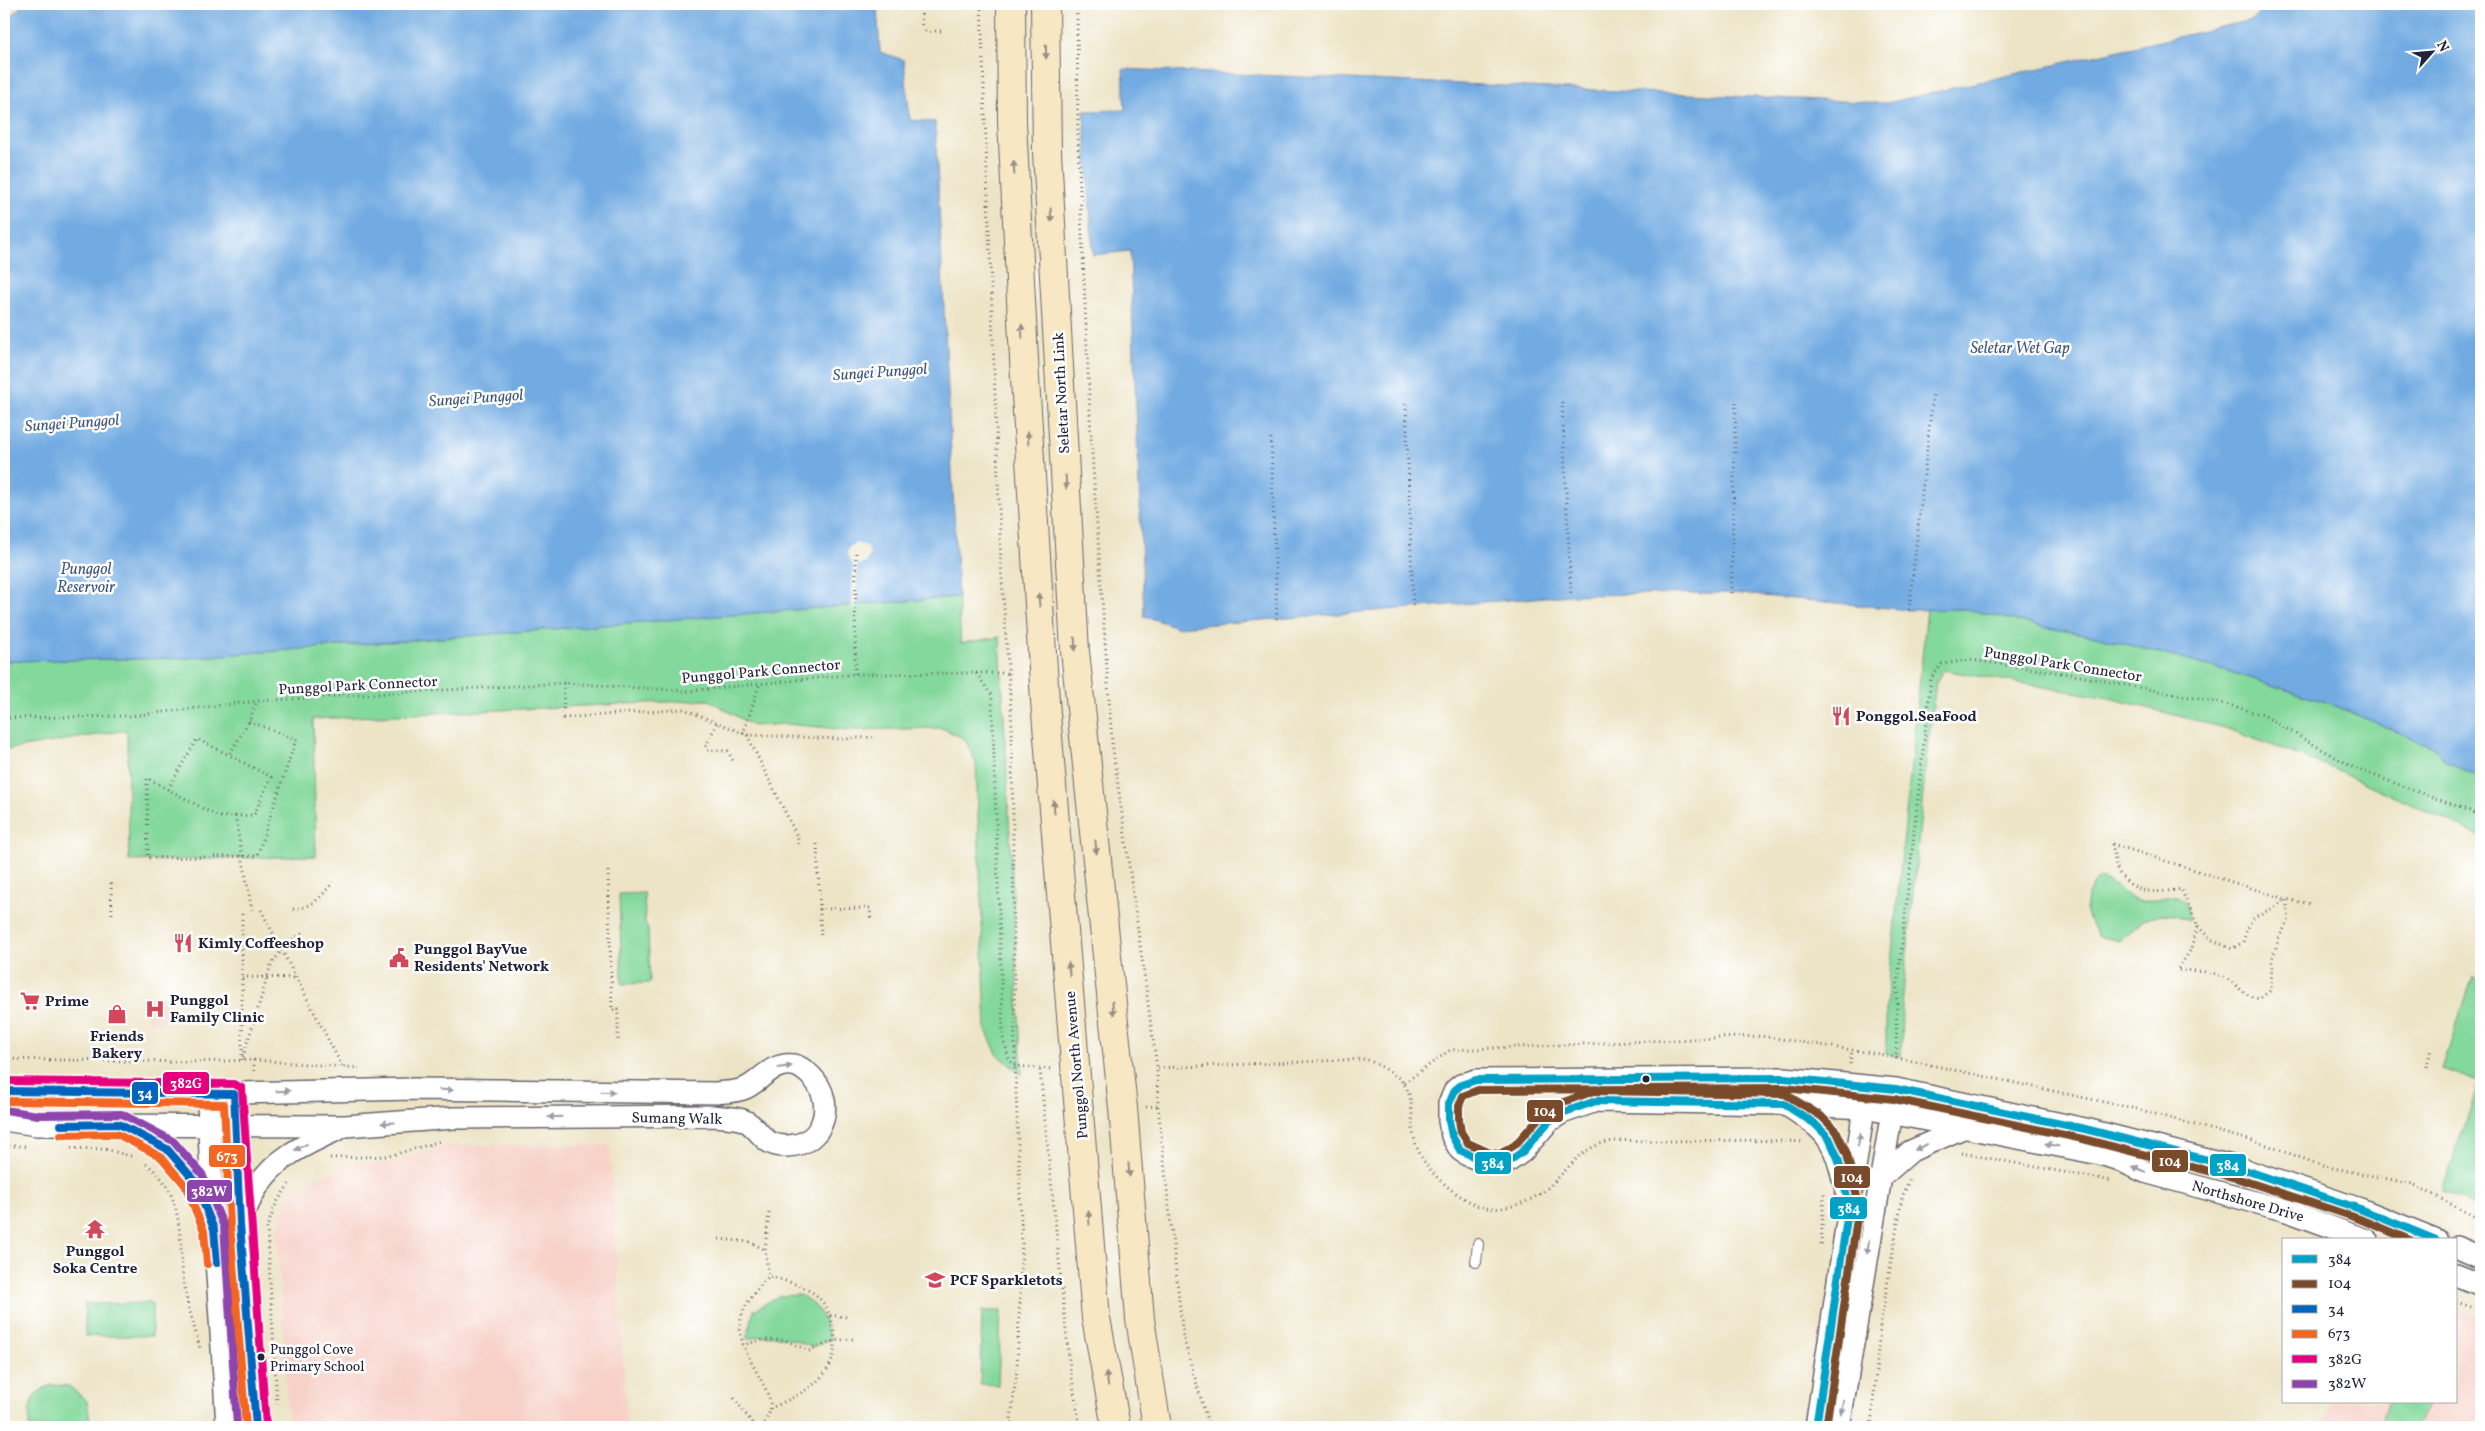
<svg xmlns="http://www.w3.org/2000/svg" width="2485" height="1431" font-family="Vollkorn,serif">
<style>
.built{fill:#f7d1c8}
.green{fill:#83d89b;stroke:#527d6b}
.water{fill:#72abe2;stroke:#4a668e}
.pier{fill:#ede4c6}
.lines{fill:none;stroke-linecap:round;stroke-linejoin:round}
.service-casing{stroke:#69666c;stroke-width:12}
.minor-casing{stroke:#69666c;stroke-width:24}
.secondary-casing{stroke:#69666c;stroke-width:30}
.path{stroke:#69666c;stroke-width:3;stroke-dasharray:1 4;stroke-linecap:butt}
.service{stroke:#fff;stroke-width:10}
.minor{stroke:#fff;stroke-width:21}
.secondary{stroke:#f7e8c3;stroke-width:28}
.bus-1-casing{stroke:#fff;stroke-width:11}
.bus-2-casing{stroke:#fff;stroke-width:11}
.bus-3-casing{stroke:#fff;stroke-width:11}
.bus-4-casing{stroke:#fff;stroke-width:11}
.bus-5-casing{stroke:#fff;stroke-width:11}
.bus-6-casing{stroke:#fff;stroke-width:11}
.bus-1{stroke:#02a2c7;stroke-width:8}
.bus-2{stroke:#7a4b2a;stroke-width:8}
.bus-3{stroke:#0065bd;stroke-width:8}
.bus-4{stroke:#f26522;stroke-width:8}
.bus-5{stroke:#e5007d;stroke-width:8}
.bus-6{stroke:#8e44ad;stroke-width:8}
.oneway{fill:#978f86}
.oneway2{fill:#9c9ca7}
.bus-dot{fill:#22223b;stroke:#fff;stroke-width:2}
.labels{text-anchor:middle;stroke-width:5;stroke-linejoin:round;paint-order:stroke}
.bus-label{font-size:14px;fill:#22223b;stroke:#fff;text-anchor:start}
.street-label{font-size:15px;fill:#22223b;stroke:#fff}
.poi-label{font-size:15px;font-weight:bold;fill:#22223b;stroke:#fff;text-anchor:start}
.water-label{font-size:16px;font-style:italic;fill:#42597e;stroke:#fff}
.line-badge{stroke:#fff;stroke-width:2}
.badge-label{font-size:14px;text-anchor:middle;font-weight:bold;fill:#fff}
</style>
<rect width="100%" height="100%" fill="#fff"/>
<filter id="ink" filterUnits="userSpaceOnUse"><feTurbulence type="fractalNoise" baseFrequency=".02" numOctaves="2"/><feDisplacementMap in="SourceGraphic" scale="10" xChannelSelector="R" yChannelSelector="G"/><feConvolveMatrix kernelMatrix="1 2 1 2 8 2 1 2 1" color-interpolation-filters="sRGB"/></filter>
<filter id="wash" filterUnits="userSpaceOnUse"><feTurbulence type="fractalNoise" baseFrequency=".0096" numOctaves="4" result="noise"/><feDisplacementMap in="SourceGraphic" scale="20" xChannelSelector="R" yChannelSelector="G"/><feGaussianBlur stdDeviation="1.12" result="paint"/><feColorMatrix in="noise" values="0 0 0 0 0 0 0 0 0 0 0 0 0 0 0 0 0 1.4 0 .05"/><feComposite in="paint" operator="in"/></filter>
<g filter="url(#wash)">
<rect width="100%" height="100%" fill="#ede4c6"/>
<g class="built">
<polygon points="146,996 164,996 165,1022 147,1023"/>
<polygon points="449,1145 610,1145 627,1427 291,1427 288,1416 277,1233 280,1217 295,1190 318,1176 342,1170 343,1163 391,1164"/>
<polygon points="2456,1311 2481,1317 2481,1427 2325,1427 2332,1402 2456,1402"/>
</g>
<g class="green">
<polygon points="958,597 961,643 1000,637 1022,1075 997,1054 986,1030 976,763 965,739 942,728 850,730 787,724 753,726 709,700 313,719 316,856 129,861 127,730 4,750 4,661 187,658"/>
<polygon points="1927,609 1966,609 2048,628 2096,636 2231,672 2331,704 2436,748 2445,761 2481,779 2481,836 2327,766 2225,728 2109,698 1943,670 1936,682 1928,743 1902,1005 1901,1057 1886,1053 1886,1010"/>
<path d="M2099,878C2104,880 2109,882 2113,885C2123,890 2127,899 2139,901C2157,904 2187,880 2189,920C2157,907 2143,917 2120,941L2097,936C2085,911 2079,902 2099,878Z"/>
<polygon points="644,893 645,922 648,929 650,983 622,984 619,894"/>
<polygon points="2473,976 2481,980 2481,1212 2463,1199 2442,1191 2479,1082 2442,1069"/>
<path d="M799,1295C821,1305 823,1318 830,1339L812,1347C784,1337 777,1332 747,1339L754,1310L779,1296Z"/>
<polygon points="152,1303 152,1336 85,1336 85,1304"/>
<polygon points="982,1311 1001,1311 998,1385 980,1384"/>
<path d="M51,1385L69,1386L87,1401L91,1427H29C30,1404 28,1395 51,1385Z"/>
<polygon points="2387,1402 2416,1402 2428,1406 2417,1427 2380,1427"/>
</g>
<g class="water">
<polygon points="23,4 877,4 880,52 904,60 910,120 935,122 958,597 187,658 4,661 4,22 11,17"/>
<polygon points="2273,4 2481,4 2481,779 2445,761 2436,748 2331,704 2231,672 2096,636 2048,628 1966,609 1909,610 1731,593 1571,595 1177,627 1144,616 1130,251 1093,255 1084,111 1125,110 1123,69 1887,103 2252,20"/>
</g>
<polygon class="pier" points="855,543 866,546 870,553 866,563 857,565 857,607 852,608 853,564 847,554 849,547"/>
</g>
<g filter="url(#ink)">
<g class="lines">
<defs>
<polyline id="service" points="1476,1262 1478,1244"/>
<g id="minor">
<path d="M4,1091L190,1094L413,1089L716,1093C724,1092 735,1092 743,1089C759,1084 770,1062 793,1065C800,1066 807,1072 812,1077C836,1102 825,1145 787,1146C761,1147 761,1127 743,1120C733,1117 722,1117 712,1116L454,1118L345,1126L37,1125L4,1120"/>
<path d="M208,1094C210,1205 221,1316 227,1427"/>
<polyline points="234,1094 240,1224 256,1427"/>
<path d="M1786,1105C1833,1134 1834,1142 1847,1195"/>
<path d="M122,1126C149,1140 177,1152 194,1179C200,1189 203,1202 207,1212"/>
<polyline points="1879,1179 1911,1151 1965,1127"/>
<path d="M241,1221C246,1210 251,1196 258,1186C278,1155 309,1143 341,1128"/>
<polyline points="2367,1240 2287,1211 2145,1172 2117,1159 2100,1154 1865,1108 1784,1104 1596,1101 1562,1113 1549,1121 1522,1152 1508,1162 1501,1164 1488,1163 1467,1155 1460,1150 1452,1136 1449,1121 1449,1104 1455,1090 1461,1085 1476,1080 1784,1078 1896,1089 2085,1129 2239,1168 2360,1209 2437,1240"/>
<polyline points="2456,1247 2481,1258"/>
<polyline points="2456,1275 2481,1285"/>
<polyline points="1816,1427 1866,1095"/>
<polyline points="1839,1427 1894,1100"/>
</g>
<g id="secondary">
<polyline points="1011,4 1012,122 1025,379 1045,701 1096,1318 1116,1427"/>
<polyline points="1045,4 1047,152 1075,651 1123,1108 1140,1319 1157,1427"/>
</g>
</defs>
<use href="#service" class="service-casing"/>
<use href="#minor" class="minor-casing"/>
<use href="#secondary" class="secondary-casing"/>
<g class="path">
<polyline points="921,4 922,31 945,31"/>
<polyline points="981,4 1001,564 1012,726 1015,1066 1022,1244 1017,1369 1010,1427"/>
<polyline points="1077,4 1078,145 1091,438 1112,742 1157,1068"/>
<polyline points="1562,402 1571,595"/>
<polyline points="1406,404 1413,608"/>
<polyline points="1271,438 1277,619"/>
<polyline points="1731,593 1736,402"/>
<polyline points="1909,610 1933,394"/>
<polyline points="976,673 1010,673"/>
<polyline points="855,674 856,553"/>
<polyline points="564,683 563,718 684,709 747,735 843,739 873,737"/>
<polyline points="4,718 130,716 257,701 564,683 689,691 855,674 976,673 992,696 1003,1038 1009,1059 1015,1066 1052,1069"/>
<polyline points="249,721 296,740 257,856 148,858 147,778 219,817 254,815 271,777 229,755 249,721 257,701"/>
<polyline points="717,723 706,746 707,750 728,751 734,763"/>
<polyline points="743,734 760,683"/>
<polyline points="747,735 798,838 798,844"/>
<polyline points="168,789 197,739 229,755"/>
<polyline points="235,816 252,910"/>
<polyline points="817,844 821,937"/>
<path d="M2112,844C2114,852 2115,867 2120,874C2135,895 2159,893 2181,889L2198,926L2190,951L2177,970C2194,971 2216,970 2230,981C2244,991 2242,994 2259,999L2271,990L2272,959L2279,938L2289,919L2286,899"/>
<polyline points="2112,844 2286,899 2310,904"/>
<polyline points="608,871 612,1010 618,1009 618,1040"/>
<polyline points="111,883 112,916"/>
<path d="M293,909C314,907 320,898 333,882"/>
<polyline points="819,909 870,908 871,919"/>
<polyline points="261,910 342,1066"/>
<path d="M2198,926L2210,939L2232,949L2243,942C2254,904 2261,921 2285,899"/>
<polyline points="242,977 296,978"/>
<polyline points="243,1057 271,965 287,943 305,932"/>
<polyline points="4,1059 189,1062 254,1060 359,1068"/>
<polyline points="1896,1059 1897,989 1931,678 1942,664 1970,660 2063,673 2226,704 2263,715 2354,768 2481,815"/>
<polyline points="242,1060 242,910"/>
<polyline points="254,1060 254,1073"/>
<polyline points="1850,1064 1852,1050"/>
<polyline points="2427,1067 2431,1048"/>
<polyline points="1040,1070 1069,1360 1080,1427"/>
<polyline points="1404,1083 1450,1050 1761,1036 1879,1054 2137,1109 2267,1145 2323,1166 2413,1184 2481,1220"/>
<polyline points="1146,1107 1158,1106"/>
<polyline points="4,1146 25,1146"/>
<polyline points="71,1148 105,1149 134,1157"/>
<polyline points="1961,1153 2112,1181"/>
<polyline points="330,1158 389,1156 441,1141"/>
<path d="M146,1164C188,1193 177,1246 185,1290C188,1310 196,1330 200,1349"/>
<path d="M769,1213L765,1250L769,1276C785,1281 805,1285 818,1297C826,1305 831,1316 833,1327C844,1373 807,1392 771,1408"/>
<polyline points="719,1239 750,1242 765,1250"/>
<polyline points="1821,1245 1824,1194"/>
<polyline points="2456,1302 2481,1310"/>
<polyline points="830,1315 846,1317"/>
<polyline points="742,1345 763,1340 785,1340 809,1351 836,1340 855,1339"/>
<polyline points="734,1398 755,1427"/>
<polyline points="277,1404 267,1227 277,1202 289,1184"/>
<path d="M762,1427C765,1422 769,1415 770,1410C772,1402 767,1391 763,1384C736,1334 727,1321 769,1276"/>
<path d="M1209,1427L1183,1336L1158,1106L1157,1068L1366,1059C1378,1065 1396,1073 1404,1084C1414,1098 1411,1116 1413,1131C1417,1165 1446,1189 1474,1204C1494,1215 1529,1204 1545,1190C1565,1174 1577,1151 1603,1143C1616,1139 1642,1141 1656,1141C1705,1141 1755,1139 1804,1142"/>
<polyline points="1871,1427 1880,1327 1902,1198 1909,1180"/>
</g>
<use href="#service" class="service"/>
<use href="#minor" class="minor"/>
<use href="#secondary" class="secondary"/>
<defs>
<polyline id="bus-1" points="1816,1427 1849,1205 1838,1158 1829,1138 1814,1123 1784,1104 1596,1101 1562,1113 1549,1121 1522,1152 1508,1162 1488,1163 1460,1150 1452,1136 1449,1121 1449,1104 1455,1090 1461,1085 1476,1080 1784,1078 1896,1089 2085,1129 2239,1168 2360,1209 2436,1240"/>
<polyline id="bus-2" points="1826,1427 1859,1205 1847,1154 1837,1132 1821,1116 1785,1094 1594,1091 1558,1104 1544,1112 1515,1145 1500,1154 1490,1153 1468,1143 1461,1132 1459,1120 1459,1106 1463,1096 1478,1090 1784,1088 1894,1099 2083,1139 2236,1178 2357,1218 2410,1240"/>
<g id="bus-3">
<polyline points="4,1091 234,1094 240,1224 256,1427"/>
<polyline points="61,1125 119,1124 167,1149 194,1180 214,1229 217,1263"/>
</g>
<g id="bus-4">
<polyline points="4,1101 224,1104 230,1225 246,1427"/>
<polyline points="61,1135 117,1134 161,1157 185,1185 204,1231 207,1264"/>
</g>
<polyline id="bus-5" points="4,1081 234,1084 242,1088 266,1426"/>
<polyline id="bus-6" points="5,1110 38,1115 122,1114 173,1141 202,1174 224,1227 237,1426"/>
</defs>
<use href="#bus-1" class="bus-1-casing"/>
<use href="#bus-2" class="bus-2-casing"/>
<use href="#bus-3" class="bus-3-casing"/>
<use href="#bus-4" class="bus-4-casing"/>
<use href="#bus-5" class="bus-5-casing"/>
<use href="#bus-6" class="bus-6-casing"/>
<use href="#bus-1" class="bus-1"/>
<use href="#bus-2" class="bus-2"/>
<use href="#bus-3" class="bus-3"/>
<use href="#bus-4" class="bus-4"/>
<use href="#bus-5" class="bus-5"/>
<use href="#bus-6" class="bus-6"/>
</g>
<defs><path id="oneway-solid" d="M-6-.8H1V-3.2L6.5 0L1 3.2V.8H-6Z" transform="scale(1.25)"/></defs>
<g class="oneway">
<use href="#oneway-solid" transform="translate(1046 52) rotate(89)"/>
<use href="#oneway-solid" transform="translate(1014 168) rotate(-93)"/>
<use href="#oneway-solid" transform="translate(1051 215) rotate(87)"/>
<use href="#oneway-solid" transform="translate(1022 331) rotate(-93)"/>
<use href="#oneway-solid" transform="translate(1028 438) rotate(-94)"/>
<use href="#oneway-solid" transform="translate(1066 482) rotate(87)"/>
<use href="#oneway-solid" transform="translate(1039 600) rotate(-94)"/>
<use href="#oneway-solid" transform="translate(1075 644) rotate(87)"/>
<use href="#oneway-solid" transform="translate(1054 807) rotate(-95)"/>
<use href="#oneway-solid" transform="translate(1096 847) rotate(84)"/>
<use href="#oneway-solid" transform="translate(1069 969) rotate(-95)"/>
<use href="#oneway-solid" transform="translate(1113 1008) rotate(84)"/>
<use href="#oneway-solid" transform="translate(1129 1170) rotate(85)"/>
<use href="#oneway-solid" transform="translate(1089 1218) rotate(-94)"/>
<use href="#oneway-solid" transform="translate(1107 1379) rotate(-100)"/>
</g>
<g class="oneway2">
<use href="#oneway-solid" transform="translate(785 1067) rotate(-8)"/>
<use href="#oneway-solid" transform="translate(446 1090) rotate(1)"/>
<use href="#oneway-solid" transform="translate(283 1091) rotate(-1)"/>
<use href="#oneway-solid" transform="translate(608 1092) rotate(1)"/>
<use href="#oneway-solid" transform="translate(555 1117) rotate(179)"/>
<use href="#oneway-solid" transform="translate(388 1123) rotate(176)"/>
<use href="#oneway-solid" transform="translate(1859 1140) rotate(-81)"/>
<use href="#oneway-solid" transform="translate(2052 1145) rotate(-168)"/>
<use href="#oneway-solid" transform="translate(301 1147) rotate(153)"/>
<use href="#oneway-solid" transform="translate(1921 1147) rotate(155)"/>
<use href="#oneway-solid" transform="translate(2139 1169) rotate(-156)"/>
<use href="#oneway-solid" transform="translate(1868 1247) rotate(99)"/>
<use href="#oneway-solid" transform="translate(1842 1407) rotate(99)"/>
</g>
</g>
<defs>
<symbol id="restaurant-bare" viewBox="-9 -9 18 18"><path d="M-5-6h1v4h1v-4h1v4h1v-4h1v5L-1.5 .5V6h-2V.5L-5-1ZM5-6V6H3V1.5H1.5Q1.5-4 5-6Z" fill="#d1495b" stroke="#fff" stroke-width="2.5" paint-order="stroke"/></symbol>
<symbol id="civic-bare" viewBox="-9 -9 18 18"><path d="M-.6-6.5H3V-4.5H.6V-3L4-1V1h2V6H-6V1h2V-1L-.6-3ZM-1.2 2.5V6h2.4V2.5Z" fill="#d1495b" stroke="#fff" stroke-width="2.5" paint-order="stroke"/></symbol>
<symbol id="supermarket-bare" viewBox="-9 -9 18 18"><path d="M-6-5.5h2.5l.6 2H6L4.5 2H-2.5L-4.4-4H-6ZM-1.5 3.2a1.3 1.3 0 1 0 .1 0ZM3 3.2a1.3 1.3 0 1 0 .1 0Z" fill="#d1495b" stroke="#fff" stroke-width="2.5" paint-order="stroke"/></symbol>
<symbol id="hospital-bare" viewBox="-9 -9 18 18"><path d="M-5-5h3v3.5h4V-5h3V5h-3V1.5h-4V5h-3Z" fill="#d1495b" stroke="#fff" stroke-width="2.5" paint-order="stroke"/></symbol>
<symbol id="shop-bare" viewBox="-9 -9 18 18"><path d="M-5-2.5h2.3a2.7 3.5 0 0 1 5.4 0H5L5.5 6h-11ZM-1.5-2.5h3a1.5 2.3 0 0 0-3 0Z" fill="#d1495b" stroke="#fff" stroke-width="2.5" paint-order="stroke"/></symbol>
<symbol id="temple-bare" viewBox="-9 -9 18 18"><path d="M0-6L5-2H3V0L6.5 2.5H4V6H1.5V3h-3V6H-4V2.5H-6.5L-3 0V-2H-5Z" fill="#d1495b" stroke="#fff" stroke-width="2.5" paint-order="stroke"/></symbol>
<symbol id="school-bare" viewBox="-9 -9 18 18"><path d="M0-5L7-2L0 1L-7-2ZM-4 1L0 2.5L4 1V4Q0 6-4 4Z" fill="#d1495b" stroke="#fff" stroke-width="2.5" paint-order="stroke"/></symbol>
</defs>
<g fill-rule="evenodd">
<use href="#restaurant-bare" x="1827" y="702" width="28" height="28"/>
<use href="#restaurant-bare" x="169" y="929" width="28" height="28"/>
<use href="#civic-bare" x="385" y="944" width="28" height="28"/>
<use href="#supermarket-bare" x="16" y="987" width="28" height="28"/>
<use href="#hospital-bare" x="141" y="995" width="28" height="28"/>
<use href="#shop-bare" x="103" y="1000" width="28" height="28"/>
<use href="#temple-bare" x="81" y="1215" width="28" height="28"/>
<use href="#school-bare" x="921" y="1266" width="28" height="28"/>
</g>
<g class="bus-dot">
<circle cx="1646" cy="1079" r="4.5"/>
<circle cx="261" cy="1357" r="4.5"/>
</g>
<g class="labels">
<g class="bus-label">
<text x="270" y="1354">Punggol Cove<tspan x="270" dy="17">Primary School</tspan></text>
</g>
<g class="street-label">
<text transform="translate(1061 393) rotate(-93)" y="5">Seletar North Link</text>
<text transform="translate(2063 664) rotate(9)" y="5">Punggol Park Connector</text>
<text transform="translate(761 671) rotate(-5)" y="5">Punggol Park Connector</text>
<text transform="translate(358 685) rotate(-3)" y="5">Punggol Park Connector</text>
<text transform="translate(1076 1065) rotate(-95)" y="5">Punggol North Avenue</text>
<text transform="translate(677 1118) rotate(1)" y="5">Sumang Walk</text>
<text transform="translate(2248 1201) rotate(16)" y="5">Northshore Drive</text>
</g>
<g class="poi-label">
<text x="1856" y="721">Ponggol.SeaFood</text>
<text x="198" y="948">Kimly Coffeeshop</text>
<text x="414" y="954">Punggol BayVue<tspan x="414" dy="17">Residents' Network</tspan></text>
<text x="170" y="1005">Punggol<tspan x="170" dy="17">Family Clinic</tspan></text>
<text x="45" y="1006">Prime</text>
<text x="117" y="1041" text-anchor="middle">Friends<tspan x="117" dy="17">Bakery</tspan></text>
<text x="95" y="1256" text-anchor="middle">Punggol<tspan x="95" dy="17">Soka Centre</tspan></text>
<text x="950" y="1285">PCF Sparkletots</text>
</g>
<g class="water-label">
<text x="2020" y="353">Seletar Wet Gap</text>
<text transform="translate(880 371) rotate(-4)" y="6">Sungei Punggol</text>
<text transform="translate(476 397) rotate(-4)" y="6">Sungei Punggol</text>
<text transform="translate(72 422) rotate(-4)" y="6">Sungei Punggol</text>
<text x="86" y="574">Punggol<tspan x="86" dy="18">Reservoir</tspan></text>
</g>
</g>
<g class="line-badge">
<rect x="162" y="1071" width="48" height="24" rx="5" fill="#e5007d"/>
<rect x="131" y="1081" width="28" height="24" rx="5" fill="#0065bd"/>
<rect x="1526" y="1099" width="38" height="24" rx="5" fill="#7a4b2a"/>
<rect x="208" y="1144" width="38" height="24" rx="5" fill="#f26522"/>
<rect x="2151" y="1149" width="38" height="24" rx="5" fill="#7a4b2a"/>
<rect x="1474" y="1151" width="38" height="24" rx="5" fill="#02a2c7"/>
<rect x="2209" y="1153" width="38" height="24" rx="5" fill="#02a2c7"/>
<rect x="1833" y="1165" width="38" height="24" rx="5" fill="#7a4b2a"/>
<rect x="186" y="1179" width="47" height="24" rx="5" fill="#8e44ad"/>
<rect x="1829" y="1196" width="39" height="24" rx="5" fill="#02a2c7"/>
</g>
<g class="badge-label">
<text x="186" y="1088">382G</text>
<text x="145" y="1098">34</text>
<text x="1545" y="1116">104</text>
<text x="227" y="1161">673</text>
<text x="2170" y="1166">104</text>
<text x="1493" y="1168">384</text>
<text x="2228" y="1170">384</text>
<text x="1852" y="1182">104</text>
<text x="209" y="1196">382W</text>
<text x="1849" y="1213">384</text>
</g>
<rect width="2485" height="1431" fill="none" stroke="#fff" stroke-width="20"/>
<rect x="2282" y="1238" width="175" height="165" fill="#ffffff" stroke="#a7a7b1"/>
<rect x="2292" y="1255" width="25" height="8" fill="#02a2c7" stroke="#a7a7b1"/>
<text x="2328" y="1264" font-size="15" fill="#22223b">384</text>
<rect x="2292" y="1280" width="25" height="8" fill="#7a4b2a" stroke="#a7a7b1"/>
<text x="2328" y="1288" font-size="15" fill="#22223b">104</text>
<rect x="2292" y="1305" width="25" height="8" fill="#0065bd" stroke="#a7a7b1"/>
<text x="2328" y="1314" font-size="15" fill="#22223b">34</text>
<rect x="2292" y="1330" width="25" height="8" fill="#f26522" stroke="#a7a7b1"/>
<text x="2328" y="1338" font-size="15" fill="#22223b">673</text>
<rect x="2292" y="1355" width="25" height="8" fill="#e5007d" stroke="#a7a7b1"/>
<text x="2328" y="1364" font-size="15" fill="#22223b">382G</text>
<rect x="2292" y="1380" width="25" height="8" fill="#8e44ad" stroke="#a7a7b1"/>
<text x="2328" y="1388" font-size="15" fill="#22223b">382W</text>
<g transform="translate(2432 52) rotate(63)" stroke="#ffffff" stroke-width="4" paint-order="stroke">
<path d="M0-4L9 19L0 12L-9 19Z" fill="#22223b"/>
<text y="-8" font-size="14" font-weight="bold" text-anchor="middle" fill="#22223b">N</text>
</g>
</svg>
